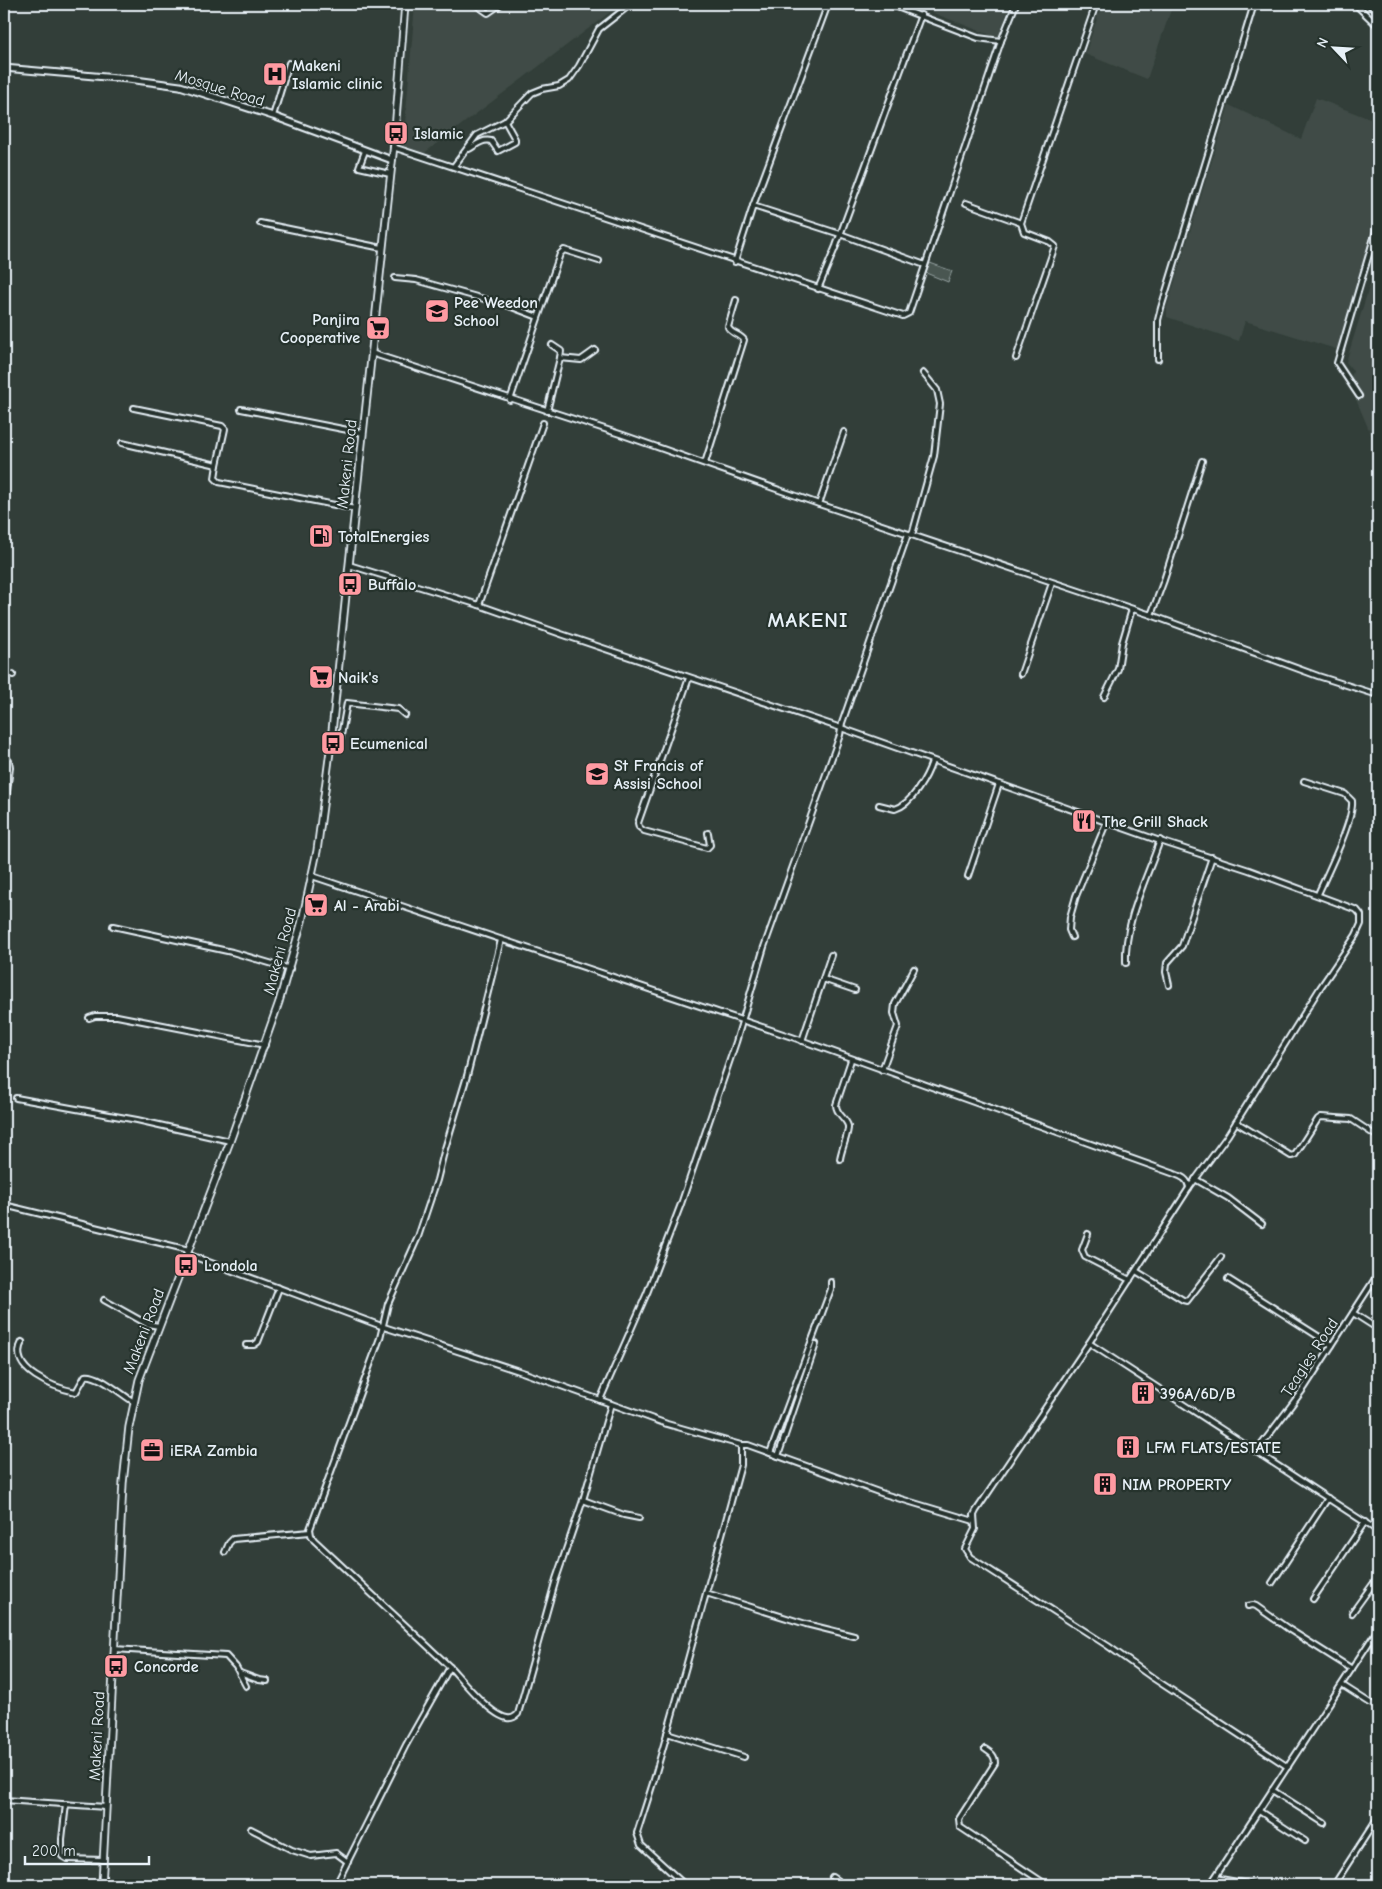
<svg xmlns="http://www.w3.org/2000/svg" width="1382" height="1889" font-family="'Comic Neue',sans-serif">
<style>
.built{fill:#3f4b46}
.green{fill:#495651;stroke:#98a4a4}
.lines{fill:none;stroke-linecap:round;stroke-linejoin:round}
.minor-casing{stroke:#e8f1f8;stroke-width:8}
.tertiary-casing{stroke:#e8f1f8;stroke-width:9}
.secondary-casing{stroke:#e8f1f8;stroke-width:9}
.primary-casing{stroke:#e8f1f8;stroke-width:10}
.minor{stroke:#26332d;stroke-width:4}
.tertiary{stroke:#26332d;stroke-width:5}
.secondary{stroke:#26332d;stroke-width:5.5}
.primary{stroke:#26332d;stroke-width:6}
.labels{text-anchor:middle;stroke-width:4.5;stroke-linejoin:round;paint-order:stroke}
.poi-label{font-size:16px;font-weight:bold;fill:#e8f1f8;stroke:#26332d;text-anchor:start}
.street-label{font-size:16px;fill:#e8f1f8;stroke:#26332d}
.district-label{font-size:21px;font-weight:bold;letter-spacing:1px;fill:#e8f1f8;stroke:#26332d}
</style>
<rect width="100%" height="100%" fill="#323e39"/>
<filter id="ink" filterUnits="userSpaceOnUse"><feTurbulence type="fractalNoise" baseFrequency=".02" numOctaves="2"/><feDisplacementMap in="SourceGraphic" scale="10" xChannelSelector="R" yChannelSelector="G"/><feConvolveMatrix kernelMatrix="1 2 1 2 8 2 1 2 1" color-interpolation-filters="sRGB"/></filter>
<g filter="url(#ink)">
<g class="built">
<polygon points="415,4 621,4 423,154 403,148"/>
<polygon points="910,4 1010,4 998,38"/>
<polygon points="1102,4 1173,4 1147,79 1085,54"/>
<polygon points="1316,98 1378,122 1378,217 1339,350 1245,321 1239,341 1167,317 1167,307 1229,105 1301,139"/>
<polygon points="1378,258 1378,451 1349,383 1353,371 1346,362"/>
</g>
<polygon class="green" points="930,263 952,271 948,282 926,273"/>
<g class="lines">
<defs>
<g id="minor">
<polyline points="475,4 488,13 501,4"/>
<polyline points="828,4 753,206 840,234 925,265"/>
<polyline points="889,4 978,38 1001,41"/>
<polyline points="1355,4 1378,26"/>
<polyline points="273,116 289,63"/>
<polyline points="393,147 903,316 909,313 1001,41 1016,4"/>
<path d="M469,149C476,145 482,139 491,141L498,151L515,142V139L505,121"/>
<polyline points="365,151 359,167 390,174"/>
<polyline points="454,166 477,135 505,121 532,93 542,89 559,86 569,80 579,66 599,29 631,4"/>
<polyline points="966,203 1021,223"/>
<polyline points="260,223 382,248"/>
<polyline points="735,262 753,206"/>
<polyline points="395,278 416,280 509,306 538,317"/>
<polyline points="818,289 836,246 921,15"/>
<polyline points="371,353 623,435 819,504 1151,615 1318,676 1378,695"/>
<polyline points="560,358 581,360 595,350"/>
<polyline points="1016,358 1055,246 1050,242 1024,232 1021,223 1096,4"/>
<polyline points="1158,359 1158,320 1161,308 1254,4"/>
<polyline points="1359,396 1337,363 1378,224"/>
<polyline points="510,400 560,254 564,250 599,261"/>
<polyline points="134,408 222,426 225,429 217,465"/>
<polyline points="241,409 363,433"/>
<polyline points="547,411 560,358 561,351 552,345"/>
<polyline points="122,443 217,465 215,478 219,482 355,509"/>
<path d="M705,463L744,340C740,334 731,334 728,327L736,300"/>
<polyline points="819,504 844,432"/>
<polyline points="912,535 934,456 940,404 937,390 923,373"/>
<polyline points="349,565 479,605 561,634 841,728 1157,840 1249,870 1357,910 1361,915 1361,924 1356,935 1320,988 1228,1135 1189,1188 1089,1343 976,1511 974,1515 975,1529 965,1549 970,1557 1108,1646 1153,1678 1288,1767"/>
<polyline points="479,605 543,423"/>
<polyline points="1151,615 1164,580 1202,461"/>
<polyline points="4,672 13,675"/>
<polyline points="1021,674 1052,583"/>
<polyline points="689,678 638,823 639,827 644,831 707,848 710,845 708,833"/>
<polyline points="1104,697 1118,669 1122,643 1132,609"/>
<polyline points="332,739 340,741 347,703 398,709 405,715"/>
<polyline points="4,760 9,761 10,767 4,816"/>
<path d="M1304,781L1345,794L1352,801C1354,820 1327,874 1318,894"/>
<path d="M879,805L895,809C912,804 927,777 932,761"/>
<path d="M312,876L792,1037L1172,1173C1180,1176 1188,1178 1189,1188"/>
<polyline points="968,876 999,784"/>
<polyline points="113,926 232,952 290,969"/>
<polyline points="1072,937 1069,930 1070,917 1076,896 1107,821"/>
<path d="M1126,963C1124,921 1147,879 1160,840"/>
<polyline points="823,979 855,990"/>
<polyline points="1169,985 1166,972 1167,963 1182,946 1212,857"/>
<polyline points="89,1018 95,1016 117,1016 265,1045"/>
<polyline points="802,1041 831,955"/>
<polyline points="882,1070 898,1026 894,1013 895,1004 914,969"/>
<polyline points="16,1098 137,1120 230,1141"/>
<polyline points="1236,1122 1291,1156 1295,1155 1318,1119 1321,1117 1351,1119 1378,1137"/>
<path d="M840,1159C841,1150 849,1133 848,1126C846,1118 836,1114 836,1105L851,1060"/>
<polyline points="1195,1179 1228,1198 1262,1224"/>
<polyline points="4,1205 189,1250"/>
<polyline points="1088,1234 1082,1250 1085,1257 1130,1280"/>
<polyline points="187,1254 384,1327 525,1373 667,1424 741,1445 741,1465 687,1663 653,1783 637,1833 641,1845 685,1885"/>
<polyline points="1136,1271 1183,1300 1187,1301 1221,1257"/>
<polyline points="1228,1279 1332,1345"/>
<polyline points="104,1300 147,1324 159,1326"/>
<polyline points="1353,1313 1378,1329"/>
<path d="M22,1342C7,1370 55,1388 76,1392L85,1376C98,1373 122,1395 134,1402"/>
<polyline points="1089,1343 1378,1531"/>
<polyline points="246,1345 254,1345 258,1342 279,1288"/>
<polyline points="600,1400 647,1293 681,1204 736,1042 764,947 830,763 840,735 842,723 908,534"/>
<polyline points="741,1445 748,1445 884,1494 974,1521"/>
<polyline points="1256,1452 1305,1387 1378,1274"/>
<polyline points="770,1453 831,1289 831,1282"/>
<polyline points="778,1456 816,1344"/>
<polyline points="583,1500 624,1515 639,1518"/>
<polyline points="225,1552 229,1543 233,1539 310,1532"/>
<polyline points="1272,1583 1328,1498"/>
<polyline points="706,1593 806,1624 854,1636"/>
<polyline points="1313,1599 1365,1522"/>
<polyline points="1248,1606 1253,1605 1256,1606 1290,1630 1352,1669"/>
<polyline points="1352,1613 1378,1577"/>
<polyline points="114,1649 226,1656 236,1667 246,1686"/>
<polyline points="450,1667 314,1540 311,1535 310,1529 380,1338 388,1304 418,1237 437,1180 444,1152 467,1076 501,940"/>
<polyline points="240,1673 259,1680 267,1681"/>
<polyline points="1342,1685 1378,1708"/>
<polyline points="667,1733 744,1757"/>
<path d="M985,1749C991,1753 995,1755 995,1763L959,1819L960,1827L1047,1885"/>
<polyline points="1272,1790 1324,1823"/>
<polyline points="4,1800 106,1807"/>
<polyline points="66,1804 62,1839 62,1856 67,1859 103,1860"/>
<polyline points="1259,1811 1305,1841"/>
<polyline points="251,1829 292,1850 311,1856 336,1853 348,1862"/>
<polyline points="832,1877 844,1885"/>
<polyline points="1215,1878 1254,1885"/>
<path d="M336,1885L406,1745L450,1667C462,1680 490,1715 507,1718C512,1719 515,1717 518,1714L556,1579L583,1500L611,1404"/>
<polyline points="1210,1885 1378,1629"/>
<polyline points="1334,1885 1378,1817"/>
</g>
<polyline id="tertiary" points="4,68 128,79 180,86 273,116 392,160"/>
<polyline id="secondary" points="102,1885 123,1483 129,1427 139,1380 229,1144 279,1002 302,921 317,851 330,751 349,565 394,144 405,4"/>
<polyline id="primary" points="1370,4 1378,11"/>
</defs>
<use href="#minor" class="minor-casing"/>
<use href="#tertiary" class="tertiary-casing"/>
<use href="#secondary" class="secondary-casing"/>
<use href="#primary" class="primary-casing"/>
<use href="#minor" class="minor"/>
<use href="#tertiary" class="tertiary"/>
<use href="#secondary" class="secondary"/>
<use href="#primary" class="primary"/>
</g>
</g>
<defs>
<symbol id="hospital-square" viewBox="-11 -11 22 22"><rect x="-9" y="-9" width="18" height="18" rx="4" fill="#ff9aa2" stroke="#26332d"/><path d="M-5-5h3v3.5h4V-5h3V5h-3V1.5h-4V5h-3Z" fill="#111"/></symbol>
<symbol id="bus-square" viewBox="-11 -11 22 22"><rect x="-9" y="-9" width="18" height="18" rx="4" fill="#ff9aa2" stroke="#26332d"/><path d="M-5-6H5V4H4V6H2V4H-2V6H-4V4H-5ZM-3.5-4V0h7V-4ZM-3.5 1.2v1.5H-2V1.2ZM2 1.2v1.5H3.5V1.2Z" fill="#111"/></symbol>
<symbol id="school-square" viewBox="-11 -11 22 22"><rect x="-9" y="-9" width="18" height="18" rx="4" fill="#ff9aa2" stroke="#26332d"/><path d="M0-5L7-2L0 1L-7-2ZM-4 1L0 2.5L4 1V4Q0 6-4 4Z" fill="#111"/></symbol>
<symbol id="supermarket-square" viewBox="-11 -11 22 22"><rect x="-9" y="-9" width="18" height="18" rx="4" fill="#ff9aa2" stroke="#26332d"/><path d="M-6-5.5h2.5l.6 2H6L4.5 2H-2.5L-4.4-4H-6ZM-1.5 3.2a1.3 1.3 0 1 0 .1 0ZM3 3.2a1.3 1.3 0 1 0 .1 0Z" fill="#111"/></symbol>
<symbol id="fuel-square" viewBox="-11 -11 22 22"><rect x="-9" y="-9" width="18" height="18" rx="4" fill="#ff9aa2" stroke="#26332d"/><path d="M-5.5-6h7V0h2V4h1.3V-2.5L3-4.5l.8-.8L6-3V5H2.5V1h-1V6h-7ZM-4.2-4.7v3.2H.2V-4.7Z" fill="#111"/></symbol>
<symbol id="restaurant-square" viewBox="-11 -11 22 22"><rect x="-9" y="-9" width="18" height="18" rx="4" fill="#ff9aa2" stroke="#26332d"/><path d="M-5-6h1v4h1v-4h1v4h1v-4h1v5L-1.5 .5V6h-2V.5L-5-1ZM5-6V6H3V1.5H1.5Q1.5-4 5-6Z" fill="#111"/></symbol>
<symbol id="building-square" viewBox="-11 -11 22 22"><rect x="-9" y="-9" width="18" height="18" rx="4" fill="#ff9aa2" stroke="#26332d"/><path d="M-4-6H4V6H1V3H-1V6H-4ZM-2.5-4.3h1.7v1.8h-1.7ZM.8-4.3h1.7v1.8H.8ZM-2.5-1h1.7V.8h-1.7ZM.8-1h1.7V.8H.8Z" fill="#111"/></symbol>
<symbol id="office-square" viewBox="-11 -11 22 22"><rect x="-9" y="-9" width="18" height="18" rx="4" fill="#ff9aa2" stroke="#26332d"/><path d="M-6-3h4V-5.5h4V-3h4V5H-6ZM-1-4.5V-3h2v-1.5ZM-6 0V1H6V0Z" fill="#111"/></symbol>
</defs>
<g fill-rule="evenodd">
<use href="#hospital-square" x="261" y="60" width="28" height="28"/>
<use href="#bus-square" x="382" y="119" width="28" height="28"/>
<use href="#school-square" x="423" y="297" width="28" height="28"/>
<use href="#supermarket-square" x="364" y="314" width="28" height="28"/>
<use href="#fuel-square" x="307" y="522" width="28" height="28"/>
<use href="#bus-square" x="336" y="570" width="28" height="28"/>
<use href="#supermarket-square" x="307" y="663" width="28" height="28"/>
<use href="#bus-square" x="319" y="729" width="28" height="28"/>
<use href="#school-square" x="583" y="760" width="28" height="28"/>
<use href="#restaurant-square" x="1070" y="807" width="28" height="28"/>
<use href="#supermarket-square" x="302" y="891" width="28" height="28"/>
<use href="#bus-square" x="172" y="1251" width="28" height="28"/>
<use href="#building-square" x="1129" y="1379" width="28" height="28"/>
<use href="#building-square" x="1114" y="1433" width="28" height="28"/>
<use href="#office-square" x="138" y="1436" width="28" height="28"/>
<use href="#building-square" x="1091" y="1470" width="28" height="28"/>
<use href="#bus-square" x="102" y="1652" width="28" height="28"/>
</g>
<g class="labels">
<g class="poi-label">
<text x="292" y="71">Makeni<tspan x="292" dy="18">Islamic clinic</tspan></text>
<text x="414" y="139">Islamic</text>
<text x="454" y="308">Pee Weedon<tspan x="454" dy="18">School</tspan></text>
<text x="360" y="325" text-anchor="end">Panjira<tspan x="360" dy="18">Cooperative</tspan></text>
<text x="338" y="542">TotalEnergies</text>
<text x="368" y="590">Buffalo</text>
<text x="338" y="683">Naik's</text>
<text x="350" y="749">Ecumenical</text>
<text x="614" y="771">St Francis of<tspan x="614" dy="18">Assisi School</tspan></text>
<text x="1102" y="827">The Grill Shack</text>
<text x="334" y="911">Al - Arabi</text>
<text x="204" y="1271">Londola</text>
<text x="1160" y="1399">396A/6D/B</text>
<text x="1146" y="1453">LFM FLATS/ESTATE</text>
<text x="170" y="1456">iERA Zambia</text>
<text x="1122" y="1490">NIM PROPERTY</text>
<text x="134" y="1672">Concorde</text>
</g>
<g class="street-label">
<text transform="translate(220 87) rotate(17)" y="6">Mosque Road</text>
<text transform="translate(346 464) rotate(-84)" y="6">Makeni Road</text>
<text transform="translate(279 951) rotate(-75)" y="6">Makeni Road</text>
<text transform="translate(143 1331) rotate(-69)" y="6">Makeni Road</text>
<text transform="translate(1309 1357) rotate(-57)" y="6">Teagles Road</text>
<text transform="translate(96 1736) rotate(-87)" y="6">Makeni Road</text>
</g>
<g class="district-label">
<text x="808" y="627">MAKENI</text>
</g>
</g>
<rect width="1382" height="1889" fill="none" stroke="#26332d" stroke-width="20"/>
<rect x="10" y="10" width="1362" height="1869" fill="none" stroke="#e8f1f8" stroke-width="2" filter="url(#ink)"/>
<g transform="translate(1334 48) rotate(295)" stroke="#26332d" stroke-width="4" paint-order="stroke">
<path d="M0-4L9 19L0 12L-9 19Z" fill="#e8f1f8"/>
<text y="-8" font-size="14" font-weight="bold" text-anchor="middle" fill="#e8f1f8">N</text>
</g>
<path d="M25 1856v8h124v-8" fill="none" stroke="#e8f1f8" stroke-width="2.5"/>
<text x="32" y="1856" font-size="15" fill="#e8f1f8" stroke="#26332d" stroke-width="4" paint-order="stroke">200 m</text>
</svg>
